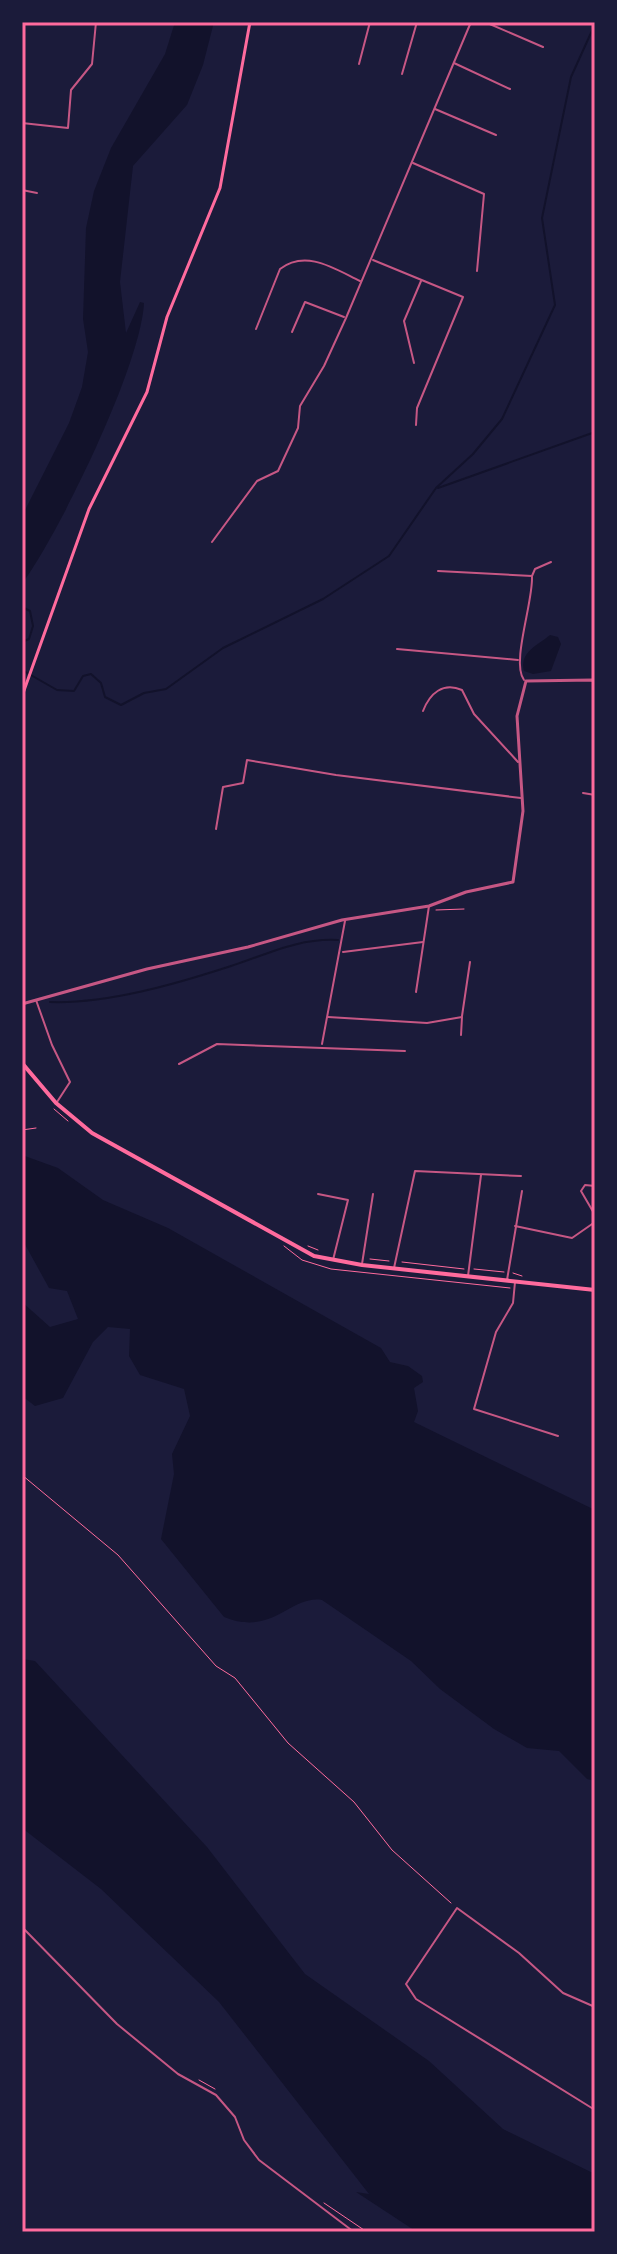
<svg xmlns="http://www.w3.org/2000/svg" width="617" height="2254" font-family="'Open Sans',sans-serif">
<style>
.water{fill:#12122b}
.lines{fill:none;stroke-linecap:round;stroke-linejoin:round}
.stream{stroke:#12122b;stroke-width:2}
.path{stroke:#ff6b9d;stroke-width:1}
.minor{stroke:#c65784;stroke-width:2}
.tertiary{stroke:#c65784;stroke-width:3}
.secondary{stroke:#ff6b9d;stroke-width:3}
.primary{stroke:#ff6b9d;stroke-width:4}
.neatline{fill:none;stroke:#ff6b9d;stroke-width:3}
</style>
<rect width="100%" height="100%" fill="#1b1b3a"/>
<g class="water">
<path d="M175,22H214L203,65L187,105L133,166L120,282L126,333L140,302L144,303C141,365 60,532 22,584V516L69,423L82,387L88,352L83,319L86,228L94,191L111,148L165,54Z"/>
<path d="M550,635L558,637L561,644L551,671L533,674L524,671C519,652 538,645 550,635Z"/>
<path d="M22,1155L58,1168L103,1200L168,1228L381,1348L390,1362L408,1366L422,1376L423,1382L414,1388L418,1411L414,1422L595,1510V1781L587,1779L559,1751L527,1748L494,1729L440,1689L411,1661L322,1600C290,1595 273,1637 224,1617L161,1539L174,1474L172,1454L190,1416L184,1389L140,1375L129,1356L130,1329L108,1327L93,1342L63,1398L35,1406L22,1396V1302L50,1327L78,1319L67,1291L49,1288L22,1239Z"/>
<polygon points="22,1659 35,1661 207,1847 305,1974 429,2061 503,2129 595,2174 595,2232 417,2232 356,2192 369,2194 219,2002 101,1889 22,1828"/>
</g>
<g class="lines">
<g class="stream">
<polyline points="438,488 595,432"/>
<polyline points="22,607 30,611 33,626 29,639 22,642"/>
<polyline points="22,670 57,690 74,691 83,676 91,674 101,683 105,697 121,705 144,693 166,689 223,648 323,599 389,556 436,488 473,454 502,419 555,305 542,218 571,77 595,24"/>
<path d="M50,1002C107,1004 176,984 231,966C268,954 298,938 338,940"/>
</g>
<g class="path">
<polyline points="436,910 464,909"/>
<polyline points="54,1109 68,1121"/>
<polyline points="22,1130 36,1128"/>
<polyline points="284,1246 302,1260 331,1269 510,1288"/>
<polyline points="308,1246 318,1250"/>
<polyline points="370,1259 389,1261"/>
<polyline points="402,1262 464,1269"/>
<polyline points="474,1269 504,1272"/>
<polyline points="513,1273 522,1276"/>
<polyline points="22,1475 118,1555 216,1666 235,1678 288,1743 354,1802 392,1850 451,1903"/>
<polyline points="199,2080 215,2089"/>
<polyline points="324,2203 367,2232"/>
</g>
<g class="minor">
<polyline points="485,22 543,47"/>
<polyline points="454,63 510,89"/>
<polyline points="359,64 370,22"/>
<polyline points="402,74 417,22"/>
<polyline points="435,109 496,135"/>
<polyline points="22,123 68,128 71,90 92,64 96,22"/>
<polyline points="413,163 484,194 477,271"/>
<polyline points="22,190 37,193"/>
<polyline points="373,260 463,297 417,408 416,425"/>
<path d="M256,329L280,269C306,249 335,269 360,281"/>
<polyline points="292,332 305,302 344,317"/>
<polyline points="414,363 404,321 421,281"/>
<polyline points="212,542 257,481 278,471 298,428 300,406 324,366 346,318 471,22"/>
<polyline points="438,571 532,576 535,569 551,562"/>
<polyline points="397,649 518,660"/>
<path d="M524,680C511,663 533,603 532,577"/>
<path d="M423,711C430,693 443,682 462,690L474,714L518,762"/>
<polyline points="583,793 595,795"/>
<polyline points="216,829 223,787 243,783 247,760 336,775 521,798"/>
<polyline points="343,952 423,942"/>
<polyline points="416,992 429,906"/>
<polyline points="36,1000 52,1045 70,1082 57,1102"/>
<polyline points="462,1016 470,962"/>
<polyline points="328,1017 427,1023 462,1017 461,1035"/>
<polyline points="322,1044 345,921"/>
<polyline points="179,1064 217,1044 405,1051"/>
<polyline points="595,1186 585,1185 581,1191 595,1215"/>
<polyline points="318,1194 348,1200 333,1260"/>
<polyline points="515,1226 572,1238 595,1222"/>
<polyline points="362,1264 373,1194"/>
<polyline points="394,1268 415,1171 521,1176"/>
<polyline points="468,1276 481,1175"/>
<polyline points="507,1280 522,1191"/>
<polyline points="515,1282 513,1303 496,1332 474,1409 558,1436"/>
<polyline points="22,1927 117,2024 178,2074 216,2095 235,2117 244,2140 259,2160 354,2232"/>
<polyline points="595,2007 563,1993 519,1953 457,1908 406,1984 416,1999 595,2110"/>
</g>
<polyline class="tertiary" points="22,1004 147,969 248,947 342,920 429,906 466,892 513,882 523,811 517,716 526,681 593,680 595,687"/>
<polyline class="secondary" points="22,696 89,509 147,392 167,317 220,188 250,22"/>
<polyline class="primary" points="22,1063 56,1103 92,1133 314,1256 362,1265 595,1290"/>
</g>
<rect width="617" height="2254" fill="none" stroke="#1b1b3a" stroke-width="48"/>
<rect x="24" y="24" width="569" height="2206" class="neatline"/>
</svg>
